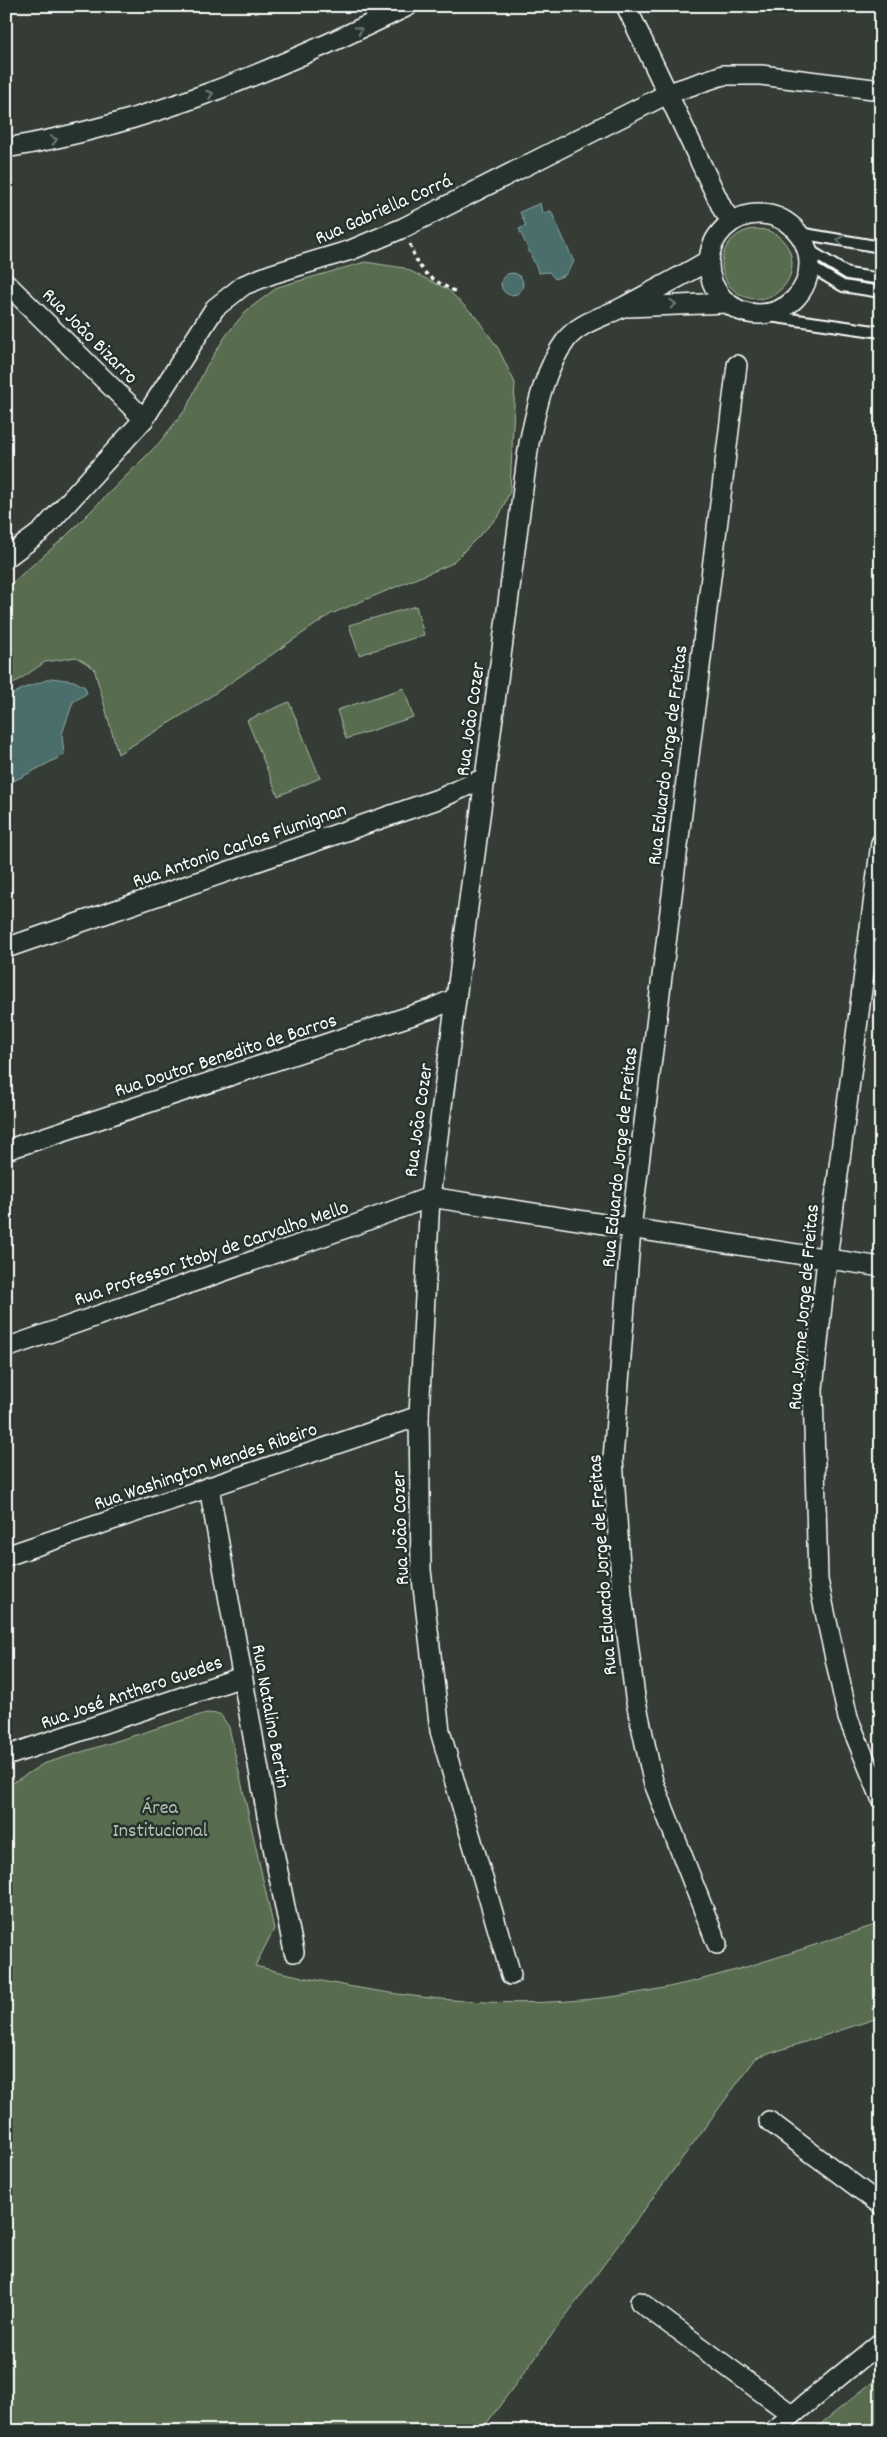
<svg xmlns="http://www.w3.org/2000/svg" width="887" height="2437" font-family="Dekko,sans-serif">
<style>
.green{fill:#586d50;stroke:#acb6a8}
.water{fill:#496e6c;stroke:#92a8a7}
.lines{fill:none;stroke-linecap:round;stroke-linejoin:round}
.service-casing{stroke:#fff;stroke-width:14}
.minor-casing{stroke:#fff;stroke-width:22}
.path{stroke:#fff;stroke-width:3;stroke-dasharray:4 4;stroke-linecap:butt}
.service{stroke:#26332d;stroke-width:10}
.minor{stroke:#26332d;stroke-width:19}
.oneway{stroke:#727a76}
.labels{text-anchor:middle;stroke-width:5;stroke-linejoin:round;paint-order:stroke}
.street-label{font-size:20px;fill:#fff;stroke:#26332d}
.park-label{font-size:20px;fill:#b4bdb0;stroke:#26332d}
</style>
<rect width="100%" height="100%" fill="#343c35"/>
<filter id="ink" filterUnits="userSpaceOnUse"><feTurbulence type="fractalNoise" baseFrequency=".02" numOctaves="2"/><feDisplacementMap in="SourceGraphic" scale="10" xChannelSelector="R" yChannelSelector="G"/><feConvolveMatrix kernelMatrix="1 2 1 2 8 2 1 2 1" color-interpolation-filters="sRGB"/></filter>
<g filter="url(#ink)">
<g class="green">
<circle cx="757" cy="264" r="35"/>
<polygon points="365,262 404,268 447,289 476,317 498,348 515,383 510,491 499,516 451,564 331,614 192,709 118,754 94,668 76,657 45,662 6,689 6,588 64,538 159,443 186,409 206,367 227,334 246,311 278,287"/>
<polygon points="416,606 424,635 359,655 349,625"/>
<polygon points="404,688 413,717 346,739 337,710"/>
<polygon points="289,702 320,778 278,796 247,720"/>
<path d="M206,1713L220,1714L229,1727L274,1929L255,1966C382,1997 507,2015 637,1993C721,1979 801,1949 881,1923V2017L756,2058L481,2431H6V1787L43,1764Z"/>
<polygon points="881,2375 881,2431 812,2431"/>
</g>
<g class="water">
<polygon points="540,203 542,213 551,211 574,262 565,275 555,279 549,272 539,273 519,229 526,226 520,212"/>
<circle cx="512" cy="284" r="11"/>
<polygon points="52,678 74,681 85,687 87,693 73,702 62,734 64,755 6,785 6,698 24,688"/>
</g>
<g class="lines">
<defs>
<g id="service">
<polyline points="799,233 881,247"/>
<polyline points="807,249 848,274 881,279"/>
<polyline points="809,266 843,286 881,292"/>
<polyline points="755,314 881,332"/>
</g>
<g id="minor">
<polyline points="626,6 723,210 732,221"/>
<path d="M6,148C150,124 278,69 408,6"/>
<circle cx="759" cy="264" r="50"/>
<polyline points="6,283 144,419"/>
<polyline points="628,307 727,303"/>
<polyline points="6,558 42,531 144,419 215,308 244,285 272,274 351,250 403,228 669,93 723,75 761,75 881,90"/>
<polyline points="881,843 827,1259 813,1389 818,1580 848,1718 881,1798"/>
<polyline points="6,948 441,798 484,778"/>
<polyline points="6,1150 431,1009 456,998"/>
<polyline points="6,1348 352,1226 430,1197 881,1267"/>
<polyline points="209,1487 269,1827 294,1952"/>
<polyline points="6,1556 419,1416"/>
<polyline points="6,1756 242,1677"/>
<polyline points="717,1944 653,1781 635,1697 622,1595 613,1459 631,1229 737,365"/>
<path d="M511,1975L440,1731L421,1570L419,1416L430,1197L529,443C537,407 544,370 566,340C579,322 607,316 625,306C653,291 682,276 709,260"/>
<polyline points="769,2121 881,2205"/>
<polyline points="640,2302 791,2414"/>
<polyline points="773,2431 881,2342"/>
</g>
</defs>
<use href="#service" class="service-casing"/>
<use href="#minor" class="minor-casing"/>
<path class="path" d="M410,244C420,275 429,277 456,292"/>
<use href="#service" class="service"/>
<use href="#minor" class="minor"/>
</g>
<defs><path id="oneway-chevron" d="M-2-3.5L2.5 0L-2 3.5" fill="none" stroke-width="1.6" stroke-linecap="round" stroke-linejoin="round" transform="scale(1.25)"/></defs>
<g class="oneway">
<use href="#oneway-chevron" transform="translate(359 30) rotate(-26)"/>
<use href="#oneway-chevron" transform="translate(210 94) rotate(-20)"/>
<use href="#oneway-chevron" transform="translate(54 140) rotate(-12)"/>
<use href="#oneway-chevron" transform="translate(840 240) rotate(-171)"/>
<use href="#oneway-chevron" transform="translate(673 304) rotate(-2)"/>
</g>
</g>
<g class="labels">
<g class="street-label">
<text transform="translate(383 208) rotate(-24)" y="7">Rua Gabriella Corrá</text>
<text transform="translate(91 335) rotate(45)" y="7">Rua João Bizarro</text>
<text transform="translate(469 719) rotate(-82)" y="7">Rua João Cozer</text>
<text transform="translate(666 755) rotate(-83)" y="7">Rua Eduardo Jorge de Freitas</text>
<text transform="translate(239 844) rotate(-19)" y="7">Rua Antonio Carlos Flumignan</text>
<text transform="translate(225 1054) rotate(-18)" y="7">Rua Doutor Benedito de Barros</text>
<text transform="translate(417 1120) rotate(-82)" y="7">Rua João Cozer</text>
<text transform="translate(618 1157) rotate(-84)" y="7">Rua Eduardo Jorge de Freitas</text>
<text transform="translate(211 1252) rotate(-19)" y="7">Rua Professor Itoby de Carvalho Mello</text>
<text transform="translate(802 1307) rotate(-85)" y="7">Rua Jayme Jorge de Freitas</text>
<text transform="translate(205 1465) rotate(-19)" y="7">Rua Washington Mendes Ribeiro</text>
<text transform="translate(399 1528) rotate(-92)" y="7">Rua João Cozer</text>
<text transform="translate(601 1565) rotate(-94)" y="7">Rua Eduardo Jorge de Freitas</text>
<text transform="translate(131 1691) rotate(-19)" y="7">Rua José Anthero Guedes</text>
<text transform="translate(272 1716) rotate(80)" y="7">Rua Natalino Bertin</text>
</g>
<g class="park-label">
<text x="160" y="1813">Área<tspan x="160" dy="23">Institucional</tspan></text>
</g>
</g>
<rect width="887" height="2437" fill="none" stroke="#26332d" stroke-width="25"/>
<rect x="12" y="12" width="862" height="2412" fill="none" stroke="#fff" stroke-width="2" filter="url(#ink)"/>
</svg>
